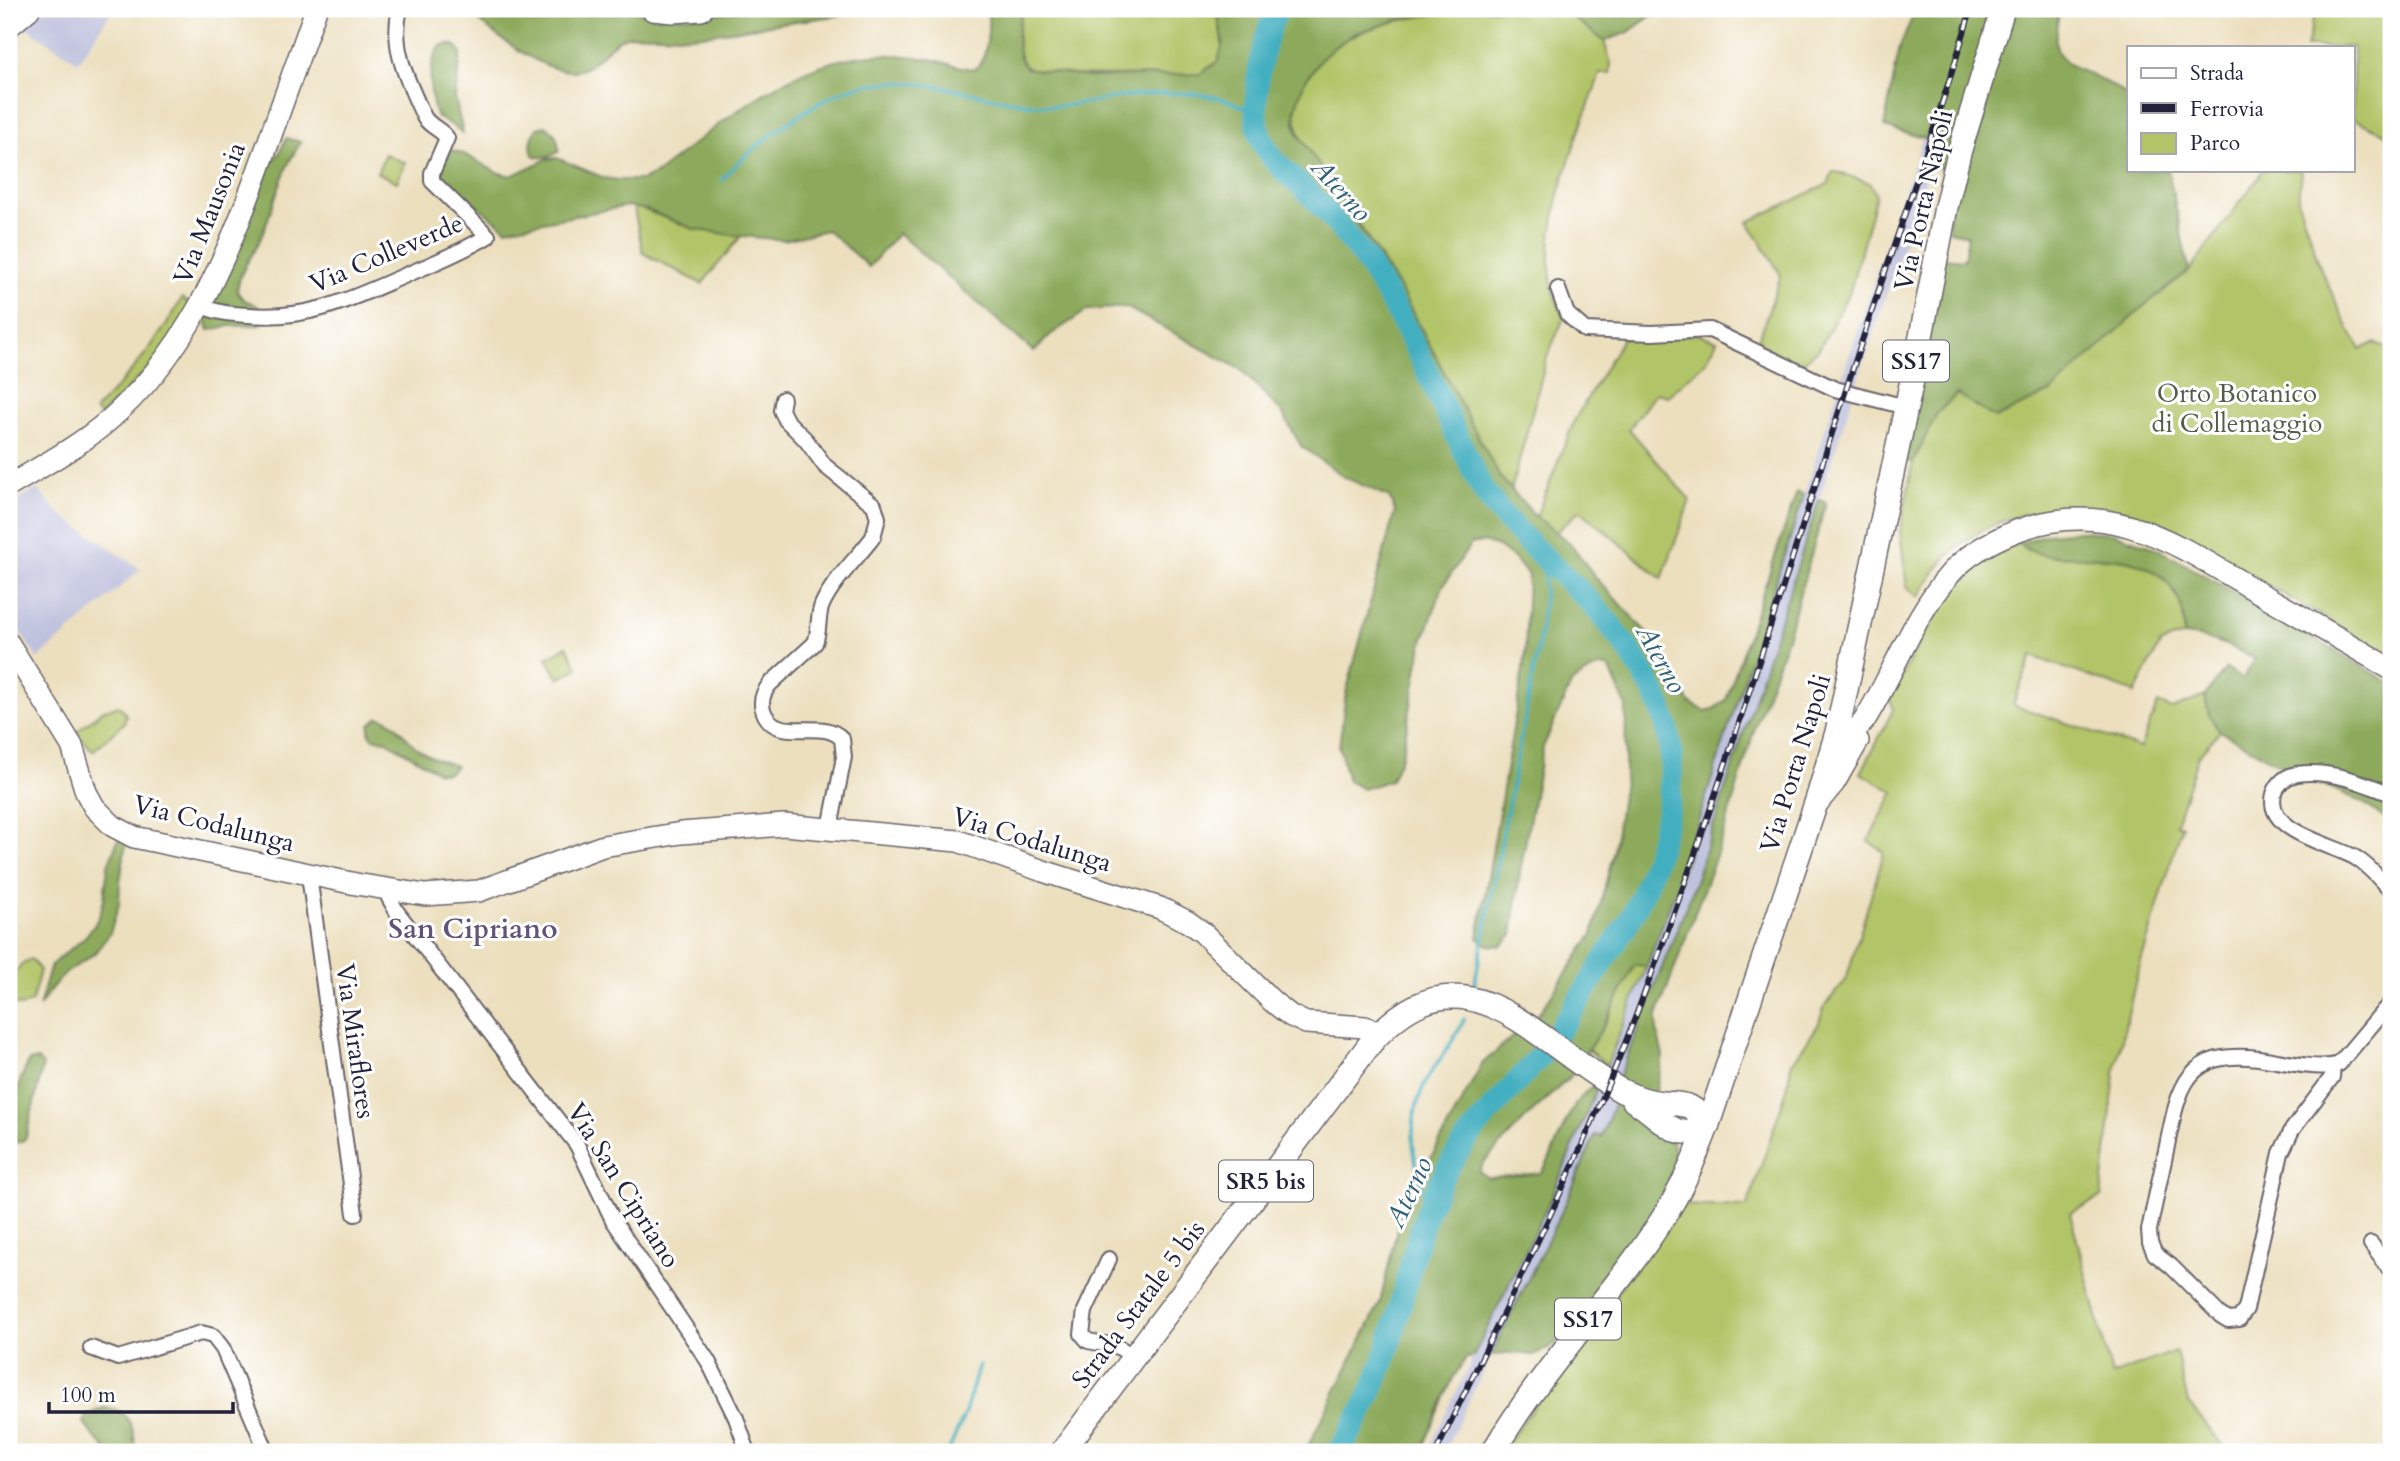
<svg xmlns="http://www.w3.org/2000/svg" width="2400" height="1461" font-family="Cardo,serif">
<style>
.industrial{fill:#bfc2dd}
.green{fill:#b2c467;stroke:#6a7351;stroke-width:2}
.forest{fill:#8daa5c;stroke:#58664c;stroke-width:2}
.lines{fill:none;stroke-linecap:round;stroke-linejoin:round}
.stream{stroke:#43afc0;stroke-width:3.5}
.river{stroke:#43afc0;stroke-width:23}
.street-casing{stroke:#696469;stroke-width:18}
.secondary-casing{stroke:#696469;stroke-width:24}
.primary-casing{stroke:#696469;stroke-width:26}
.street{stroke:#fff;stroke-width:14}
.secondary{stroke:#fff;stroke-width:21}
.primary{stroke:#fff;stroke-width:23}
.rail-casing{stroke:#22223b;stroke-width:6}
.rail{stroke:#fff;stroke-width:3.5;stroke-dasharray:10;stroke-linecap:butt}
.labels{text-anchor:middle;stroke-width:6;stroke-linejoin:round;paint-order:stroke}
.shield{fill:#fff;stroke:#646476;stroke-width:2}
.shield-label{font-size:24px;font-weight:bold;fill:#22223b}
.street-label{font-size:26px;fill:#22223b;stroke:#fff}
.park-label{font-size:26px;fill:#545b4a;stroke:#fff}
.water-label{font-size:28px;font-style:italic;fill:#316177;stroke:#fff}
.neighbourhood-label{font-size:28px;font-weight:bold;fill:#625478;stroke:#fff}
</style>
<rect width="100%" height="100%" fill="#fff"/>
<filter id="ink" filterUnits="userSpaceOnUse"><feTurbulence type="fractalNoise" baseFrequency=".0143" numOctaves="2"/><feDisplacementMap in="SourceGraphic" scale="14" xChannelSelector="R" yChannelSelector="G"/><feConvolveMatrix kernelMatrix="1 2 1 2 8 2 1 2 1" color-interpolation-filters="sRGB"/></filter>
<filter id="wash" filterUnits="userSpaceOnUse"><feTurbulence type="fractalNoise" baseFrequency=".00686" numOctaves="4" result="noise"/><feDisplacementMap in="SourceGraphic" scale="28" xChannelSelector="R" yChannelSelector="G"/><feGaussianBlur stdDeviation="1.57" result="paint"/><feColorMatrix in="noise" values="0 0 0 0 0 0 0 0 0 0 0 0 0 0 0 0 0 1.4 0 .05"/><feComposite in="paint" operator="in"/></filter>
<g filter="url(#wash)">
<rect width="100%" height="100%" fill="#ecdfbe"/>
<g class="industrial">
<polygon points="40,9 113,9 78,62 24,26"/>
<polygon points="1923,137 1937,144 1863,364 1691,894 1613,1092 1618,1095 1601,1138 1595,1135 1565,1205 1444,1452 1427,1452 1551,1198 1624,1025 1676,889 1848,359"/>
<polygon points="37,489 61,515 141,569 38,659 9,616 9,505"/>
</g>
<g class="green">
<path d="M1022,9H1220C1214,25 1229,44 1218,61C1215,65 1205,72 1201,74C1192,77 1178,75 1168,75C1143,75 1041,80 1025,66C1011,53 1019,24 1022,9Z"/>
<path d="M1472,9H1554L1570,15L1604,41L1611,63L1610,74H1600C1579,134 1536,230 1554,293C1556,301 1561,310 1564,318L1547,357L1511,491L1499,476C1448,382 1400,284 1340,195C1324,172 1291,136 1296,107C1310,26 1407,18 1472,9Z"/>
<polygon points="2316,9 2391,9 2391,136 2353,119 2353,47 2306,47"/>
<polygon points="385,154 405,163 397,182 377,173"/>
<path d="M2261,170H2301L2298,201L2322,272L2348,328L2361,349L2375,343L2391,350V656L2163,525C2095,495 1995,503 1943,561C1933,572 1926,585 1919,597L1907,587L1900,532L1913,462L1937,413L1957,394L2145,305L2189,271L2258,178Z"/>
<polygon points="1833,171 1870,183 1876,195 1850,291 1819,349 1799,365 1757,343 1781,275 1748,222 1828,184"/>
<polygon points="637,207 694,229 742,235 702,284 643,253 634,209"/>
<path d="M182,298L194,308L157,360L100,416L95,410C129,376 159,341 182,298Z"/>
<polygon points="1699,334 1717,341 1706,362 1668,396 1656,393 1629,429 1690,500 1662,579 1580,510 1556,532 1536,517 1575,419 1623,338"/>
<path d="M2019,543C2047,572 2125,539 2165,580C2181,597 2185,612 2184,635L2161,643L2135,693L2032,656L2013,705L2140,748L2158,703L2172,709L2205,696L2209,715L2220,731L2198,756L2176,824L2182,826L2137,975L2116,1066L2101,1197L2070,1213L2112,1375L2176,1351L2188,1403L2228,1452H1501L1680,1205L1747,1207L1787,1089L1791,1065L1818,1025L1825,1005L1846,980L1884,852L1868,841L1894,792L1861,773L1893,710L1890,697C1926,633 1947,574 2019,543Z"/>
<polygon points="567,646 578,668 559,679 547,658"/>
<polygon points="117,706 122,708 126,715 124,723 93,751 76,732 102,711"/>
<path d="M31,959L40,970L32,1001L23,1006L10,1004C5,986 13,968 31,959Z"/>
<polygon points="1641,965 1646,968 1607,1065 1588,1050 1603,1027 1634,966"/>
</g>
<g class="forest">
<path d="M466,9H631L655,17L703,16L745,9H877C844,16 810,19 776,24C748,28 720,34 691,36C672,37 651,33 632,35C606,38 599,72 570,71C538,70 488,30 466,9Z"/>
<path d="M988,9H1022C1018,29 1013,51 1026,68L1088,77L1200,74L1218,61L1223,42L1218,15L1220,9H1472L1397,20L1354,34L1336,46L1320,60L1304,83L1295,109V122L1298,133L1400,289L1499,476L1536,517L1570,543L1597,579L1650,636L1690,703L1705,711L1713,709L1726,700L1797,492L1804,495L1676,889L1646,968L1641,965L1634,966L1603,1027L1570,1077L1529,1115L1484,1162L1479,1172L1488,1178L1541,1173C1561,1146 1566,1098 1599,1083L1551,1199L1473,1357L1466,1358L1453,1378L1421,1452H1301L1309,1444L1380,1303L1400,1215L1482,1064L1539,1013L1593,934L1614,850L1625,775L1626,706L1609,667H1598L1572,682L1543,747L1520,872L1512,935L1501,946L1488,945L1478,938L1525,657L1528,575L1514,558L1498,547L1483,542L1471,544L1443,586L1422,644L1402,755L1391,780L1363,789L1348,781L1339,747L1346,693L1395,511L1389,497L1346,478L1301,446L1282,412L1240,369L1126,307L1088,310L1050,335L1034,352L898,233L869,267L827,230L784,240L732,235L694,229L647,210L627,206L506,229L439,174L451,150L466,155L496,172L511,176L547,159L557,158L604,178L618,180H642L657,173C724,121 800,50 891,55C903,55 916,57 928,59C943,61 959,68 975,69C989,59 989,25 988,9Z"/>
<polygon points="1554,9 1661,9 1627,33 1604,41 1570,15"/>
<path d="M1916,9H2060C2048,64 2061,60 2107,83C2114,87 2124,91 2128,99C2132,108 2129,156 2129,170H2168L2189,271L2145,305L2051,392L1995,418L1957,394L1937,413L1913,462L1903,460L1943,258L1964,260L1968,235L1949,231L1948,170L1930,165L1937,144L1924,138L1884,127L1900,46Z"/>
<path d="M451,44L456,46L461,53L455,98L463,133L450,124L437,117C429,98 426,61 442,45Z"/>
<path d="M545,126C556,132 558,138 559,151C551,157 543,160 533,155C530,145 531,138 537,128Z"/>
<path d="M286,138L301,142C281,171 275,203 262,235C254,253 239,271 237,291C247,311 263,293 261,325L230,326L209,330L205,317L238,250L269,165L280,152Z"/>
<polygon points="1819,500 1826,503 1787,638 1755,727 1721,842 1657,1016 1657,1032 1663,1056 1655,1095 1666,1133 1672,1142 1676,1166 1666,1197 1567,1334 1548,1349 1533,1355 1516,1353 1491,1355 1565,1205 1595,1135 1601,1137 1618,1096 1613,1092 1691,894"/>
<path d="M2079,531L2113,533L2158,549L2391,683V823L2362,802L2283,766L2220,731L2209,715L2205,696L2226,668L2243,679L2255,659C2232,646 2210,637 2184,635C2185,613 2181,598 2166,581C2124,538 2048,572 2019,543L2048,534Z"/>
<path d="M378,717C399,720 404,740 420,750C431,758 444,762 456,766C450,774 447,774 438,772L385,740L373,738L369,732L370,724Z"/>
<polygon points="120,835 127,838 120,881 119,904 110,933 95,953 66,973 53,986 39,1007 51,965 84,938 94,926 100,914 104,899 108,865"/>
<path d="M38,1060L43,1065L26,1137L23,1141L16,1143C0,1130 21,1077 29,1061Z"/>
<path d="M104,1408C128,1407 137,1431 134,1452H107C100,1440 89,1434 84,1422L86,1415Z"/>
</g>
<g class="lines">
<g class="stream">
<path d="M722,180C748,149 817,97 856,87C924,70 988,105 1056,106C1075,106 1094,101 1113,98C1159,91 1218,87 1258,116"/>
<polyline points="1474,987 1539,642 1544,597 1544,559"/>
<path d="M1427,1211C1415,1159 1401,1124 1430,1074C1442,1055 1456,1039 1464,1019"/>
<polyline points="948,1452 965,1413 979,1365"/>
</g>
<path class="river" d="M1278,9C1262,38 1249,106 1261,138C1270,163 1295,179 1313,197C1330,215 1346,234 1361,254C1412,326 1443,411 1483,490C1512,531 1548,560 1583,595C1610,621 1632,653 1650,685C1691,754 1666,845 1634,912C1624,931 1610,950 1599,969C1580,999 1561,1030 1539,1057C1509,1093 1473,1125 1449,1166C1417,1220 1410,1276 1392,1335C1380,1377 1362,1416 1338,1452"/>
</g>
</g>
<g filter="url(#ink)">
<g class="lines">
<defs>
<g id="street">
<polyline points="1558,289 1567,314 1585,330 1652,333 1710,330 1835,389 1906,407"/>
<path d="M201,305C215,313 232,314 248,315C311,320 350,299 406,275C434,263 462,252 488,236L432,181V173L447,138C441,129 430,127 424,117C408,82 390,47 400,9"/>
<path d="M783,399L781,410L786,420L806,440L825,466L874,505L878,518L873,537C857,559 833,580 822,605C817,617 820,630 815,643L770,684C764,691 760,700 763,710C775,746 822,716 842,739L844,757L830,828"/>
<path d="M2391,794C2363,783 2328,769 2297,774C2286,776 2278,783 2274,794C2264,832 2332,844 2356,858C2370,867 2380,879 2391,891"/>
<polyline points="309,875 355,1214"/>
<polyline points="388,889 389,898 397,912 577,1145 613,1220 708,1361 736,1418 748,1452"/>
<path d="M2333,1066L2332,1077L2292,1130L2281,1153L2246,1309L2239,1319L2228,1320L2220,1315L2171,1266L2155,1254L2150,1243L2149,1230C2155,1202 2161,1174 2167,1146C2179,1086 2186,1049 2259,1058C2280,1061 2319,1071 2339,1064L2391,1002"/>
<polyline points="2371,1244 2391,1271"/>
<polyline points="1109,1259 1085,1311 1082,1334 1088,1341 1116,1346 1134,1356"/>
<polyline points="91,1348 118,1358 201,1333 213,1336 223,1349 267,1452"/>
</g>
<g id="secondary">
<path d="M9,486C47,463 87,442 119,411C196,339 231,246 266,149C283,102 299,56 316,9"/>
<polyline points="9,644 72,746 86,792 94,807 113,826 134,837 356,884 425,895 479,891 603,846 681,833 784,825 958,841 1043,871 1160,908 1188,922 1202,932 1273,1002 1291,1016 1306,1023 1365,1027 1379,1034"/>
<path d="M1855,745L1850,750L1844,751L1835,741L1853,733L1864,721C1893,675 1914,614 1950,574C1967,554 1991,541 2016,531C2111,495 2179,546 2258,592C2302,617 2347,643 2391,669"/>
<polyline points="1816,805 1834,783 1858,741"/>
</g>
<g id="primary">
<polyline points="653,9 673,11 701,9"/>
<polyline points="9,25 28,9"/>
<path d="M1634,1101C1661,1116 1673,1144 1707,1127"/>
<path d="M1062,1452L1370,1044C1464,934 1536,1045 1622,1091C1635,1097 1649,1102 1663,1103C1672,1104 1681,1103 1690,1107C1698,1111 1702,1119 1707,1127"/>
<path d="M1493,1452C1542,1368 1611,1299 1663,1218C1683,1188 1697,1154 1709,1121L1818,797L1837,732L1918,352L1946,207L1959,153L2003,9"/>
</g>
</defs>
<use href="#street" class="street-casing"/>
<use href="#secondary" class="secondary-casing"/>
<use href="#primary" class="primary-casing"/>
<use href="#street" class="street"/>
<use href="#secondary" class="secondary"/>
<use href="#primary" class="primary"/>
<defs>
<path id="rail" d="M1436,1452C1504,1310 1576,1170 1633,1023C1717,806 1783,583 1855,362C1893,244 1937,128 1971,9"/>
</defs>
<use href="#rail" class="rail-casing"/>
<use href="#rail" class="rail"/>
</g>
</g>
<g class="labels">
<g class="shield">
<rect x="1883" y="340.5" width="66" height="41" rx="5"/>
<rect x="1219" y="1160.5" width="94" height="41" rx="5"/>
<rect x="1555" y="1298.5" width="66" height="41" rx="5"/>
</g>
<g class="shield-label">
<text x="1916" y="369">SS17</text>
<text x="1266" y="1189">SR5 bis</text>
<text x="1588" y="1327">SS17</text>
</g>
<g class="street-label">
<text transform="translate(1923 200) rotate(-77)" y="9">Via Porta Napoli</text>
<text transform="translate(209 213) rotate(-68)" y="9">Via Mausonia</text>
<text transform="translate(386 253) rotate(-23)" y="9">Via Colleverde</text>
<text transform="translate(1795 763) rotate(-73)" y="9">Via Porta Napoli</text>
<text transform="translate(214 823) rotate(14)" y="9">Via Codalunga</text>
<text transform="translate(1032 839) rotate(17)" y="9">Via Codalunga</text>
<text transform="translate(356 1041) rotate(82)" y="9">Via Miraflores</text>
<text transform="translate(624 1185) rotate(58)" y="9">Via San Cipriano</text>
<text transform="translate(1138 1304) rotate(-53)" y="9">Strada Statale 5 bis</text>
</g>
<g class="park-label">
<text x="2237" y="402">Orto Botanico<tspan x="2237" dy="30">di Collemaggio</tspan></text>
</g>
<g class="water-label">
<text transform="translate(1342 189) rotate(48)" y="10">Aterno</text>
<text transform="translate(1662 658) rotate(61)" y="10">Aterno</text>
<text transform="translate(1408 1192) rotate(-65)" y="10">Aterno</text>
</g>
<g class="neighbourhood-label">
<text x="473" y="938">San Cipriano</text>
</g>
</g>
<rect width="2400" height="1461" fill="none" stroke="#fff" stroke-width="35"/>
<rect x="2127" y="46" width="228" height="126" fill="#ffffff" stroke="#a7a7b1" stroke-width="2"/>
<rect x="2141" y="68" width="35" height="10" fill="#ffffff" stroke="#a7a7b1" stroke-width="2"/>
<text x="2190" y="80" font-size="21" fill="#22223b">Strada</text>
<rect x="2141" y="103" width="35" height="10" fill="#22223b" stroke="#a7a7b1" stroke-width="2"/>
<text x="2190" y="116" font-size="21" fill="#22223b">Ferrovia</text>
<rect x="2141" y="133" width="35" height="21" fill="#b2c467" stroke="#a7a7b1" stroke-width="2"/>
<text x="2190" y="150" font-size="21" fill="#22223b">Parco</text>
<path d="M49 1402v10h184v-10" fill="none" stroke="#22223b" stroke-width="3.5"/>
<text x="60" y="1402" font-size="21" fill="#22223b" stroke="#ffffff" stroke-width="5" paint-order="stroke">100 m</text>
</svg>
